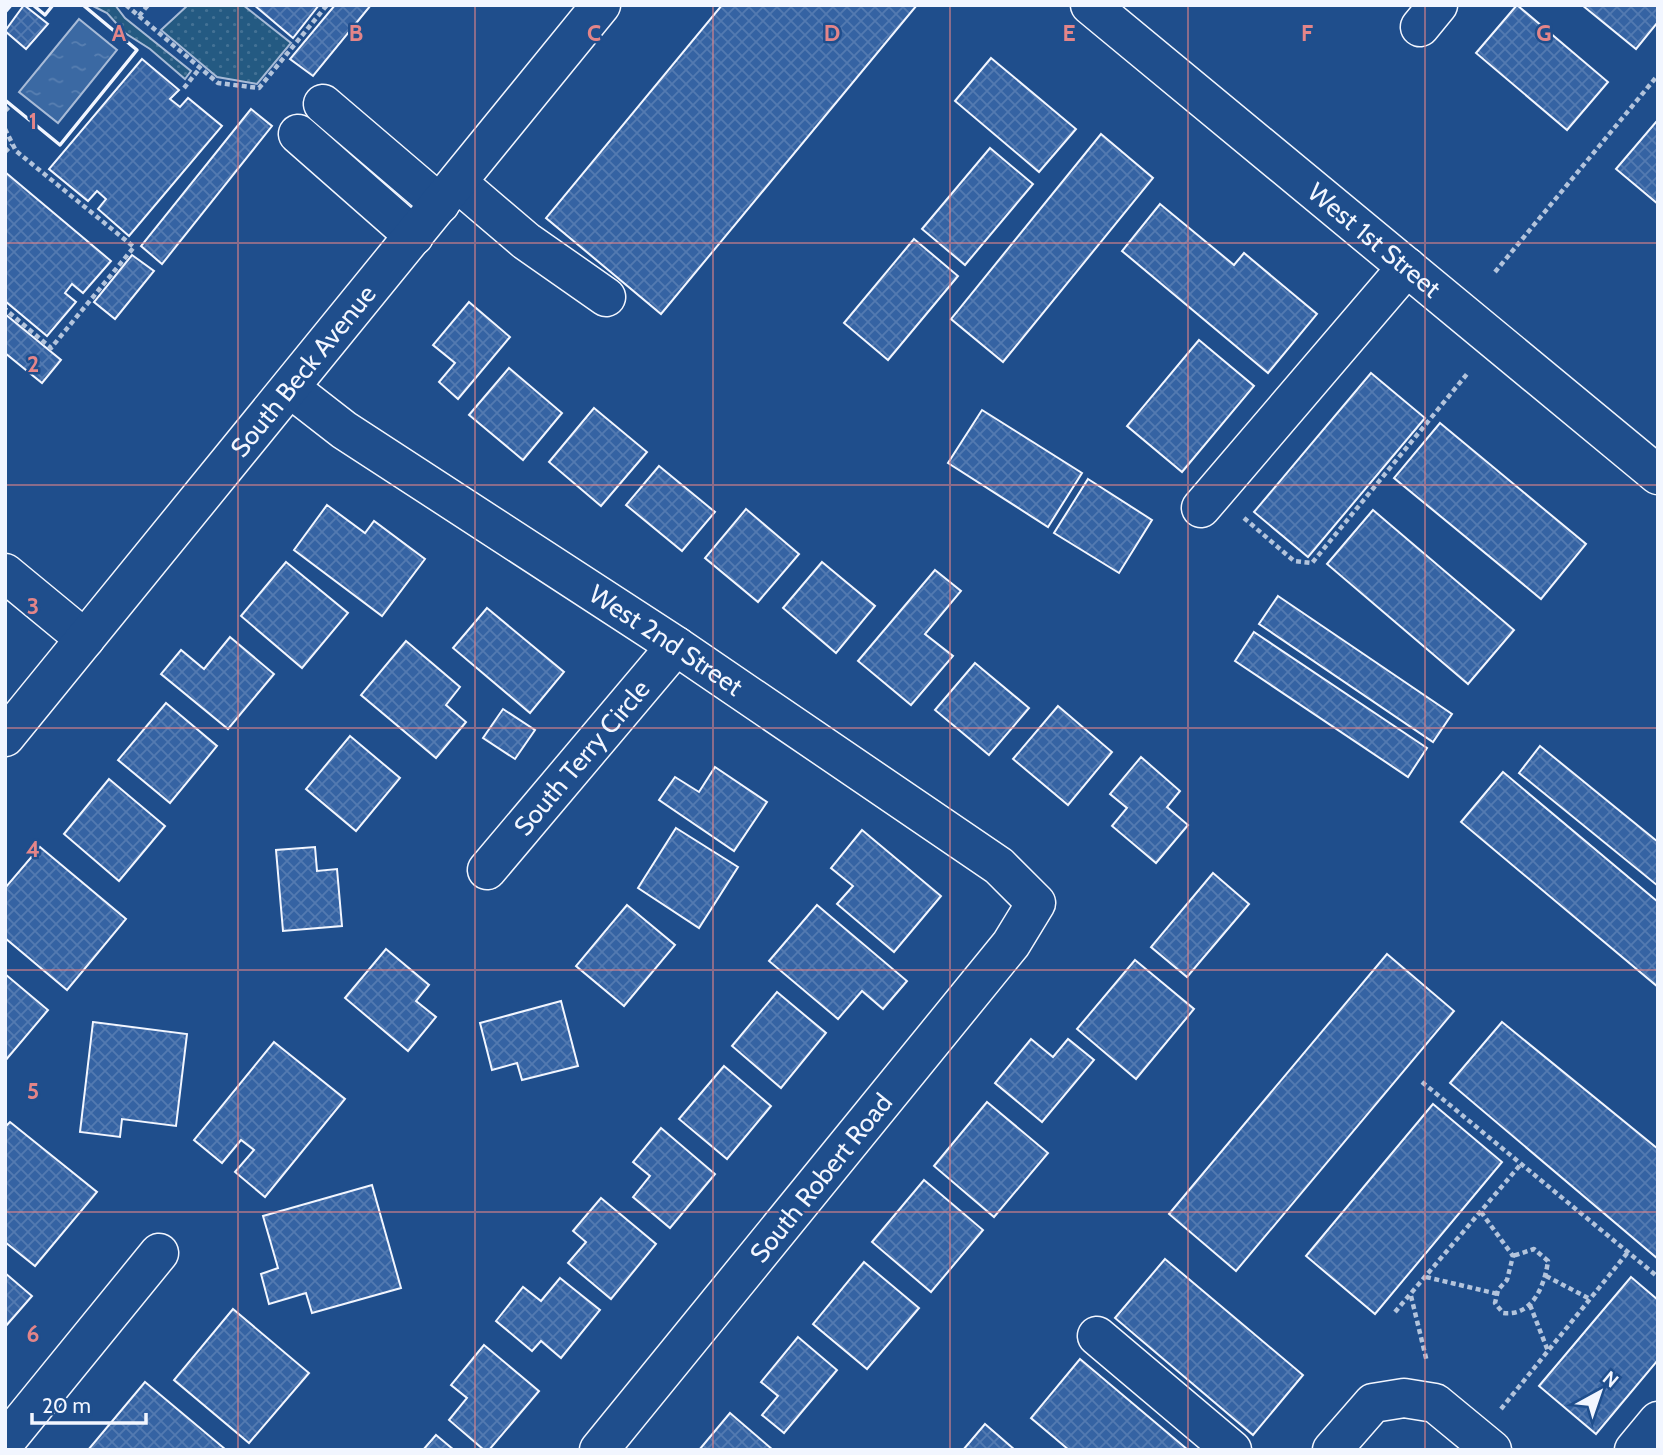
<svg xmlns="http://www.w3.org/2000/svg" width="1663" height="1455" font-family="Cabin,sans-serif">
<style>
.grass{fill:url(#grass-dots);stroke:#a8bbd7;stroke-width:2}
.water{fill:url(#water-ripples);stroke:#a8bbd7;stroke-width:2}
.building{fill:url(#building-cross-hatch);stroke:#f2f6ff;stroke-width:2}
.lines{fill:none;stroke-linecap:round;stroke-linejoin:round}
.minor-casing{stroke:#f2f6ff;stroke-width:41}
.path{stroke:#b3c4dc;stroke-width:4.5;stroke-dasharray:5 3.5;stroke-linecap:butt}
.minor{stroke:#1f4e8c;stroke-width:38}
.wall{stroke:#f2f6ff;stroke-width:3.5}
.grid{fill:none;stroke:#e38589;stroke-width:2;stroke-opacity:0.55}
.labels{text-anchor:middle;stroke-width:5;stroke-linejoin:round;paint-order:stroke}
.street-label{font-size:26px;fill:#f2f6ff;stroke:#1f4e8c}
.grid-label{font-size:23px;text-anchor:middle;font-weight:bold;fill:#e38589;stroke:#1f4e8c;stroke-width:5;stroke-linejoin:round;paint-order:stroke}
</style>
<defs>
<pattern id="grass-dots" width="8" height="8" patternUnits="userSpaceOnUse" patternTransform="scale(1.75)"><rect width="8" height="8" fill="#245a82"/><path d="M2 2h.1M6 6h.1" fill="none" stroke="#447295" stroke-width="1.8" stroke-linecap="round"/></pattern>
<pattern id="water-ripples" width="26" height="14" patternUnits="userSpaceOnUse" patternTransform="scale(1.75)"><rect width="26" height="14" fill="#3b69a3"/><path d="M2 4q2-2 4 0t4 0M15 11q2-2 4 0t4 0" fill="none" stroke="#587fb1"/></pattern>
<pattern id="building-cross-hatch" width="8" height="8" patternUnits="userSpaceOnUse" patternTransform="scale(1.75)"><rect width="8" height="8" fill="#3563a3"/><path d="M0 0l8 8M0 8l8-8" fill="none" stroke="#537ab1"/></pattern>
</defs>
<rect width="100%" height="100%" fill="#1f4e8c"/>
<g class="grass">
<polygon points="91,5 115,5 125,18 191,71 185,79 150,49 125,33 107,13"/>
<polygon points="188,5 243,5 291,43 257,84 217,77 161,30"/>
</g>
<polygon class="water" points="79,19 117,50 58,123 19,92"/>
<g class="building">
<polygon points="24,5 48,24 26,49 5,31"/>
<polygon points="254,5 319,5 293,38"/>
<polygon points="335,5 371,5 313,76 290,59"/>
<polygon points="722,5 917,5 661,314 546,218"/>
<polygon points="1517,5 1608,82 1567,130 1476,53"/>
<polygon points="1582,5 1658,5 1658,22 1636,49"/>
<polygon points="991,58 1076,129 1039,172 955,101"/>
<polygon points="142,59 179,90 170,99 180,107 188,98 222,126 129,236 98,209 106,199 97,191 88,201 49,169"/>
<polygon points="251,109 272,126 162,264 141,246"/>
<polygon points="1656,122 1658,123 1658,204 1616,169"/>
<polygon points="1101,134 1153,178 1003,362 951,319"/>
<polygon points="990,148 1033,184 965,265 922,229"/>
<polygon points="5,172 111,261 83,293 72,284 65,293 76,302 47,336 5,301"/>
<polygon points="1160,204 1234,265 1244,253 1317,314 1268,373 1122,251"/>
<polygon points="914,239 958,276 888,360 844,323"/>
<polygon points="132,255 154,271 115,319 94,302"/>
<polygon points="469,302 510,337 458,399 439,382 455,363 433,345"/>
<polygon points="5,314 61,360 42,383 5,353"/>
<polygon points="1199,340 1254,386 1182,472 1127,426"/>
<polygon points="509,368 562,413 523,460 469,415"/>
<polygon points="1371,373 1425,418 1308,557 1254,512"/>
<polygon points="594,408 647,452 601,506 549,462"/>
<polygon points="982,410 1082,473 1048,527 948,463"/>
<polygon points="1440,423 1586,544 1541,599 1394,478"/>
<polygon points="659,466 715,512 682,551 626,505"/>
<polygon points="1088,479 1152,520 1119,573 1054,533"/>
<polygon points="327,505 365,533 374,521 425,559 382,616 294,550"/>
<polygon points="746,509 799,554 758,602 705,558"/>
<polygon points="1373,510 1514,630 1468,684 1327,564"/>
<polygon points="286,562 348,613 302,668 241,616"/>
<polygon points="822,562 875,606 836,653 783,608"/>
<polygon points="935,570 961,591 925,634 953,656 911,705 858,661"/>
<polygon points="1278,596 1452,714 1433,742 1259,624"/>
<polygon points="487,608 564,672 530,713 453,648"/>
<polygon points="1254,632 1427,748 1408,777 1235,661"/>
<polygon points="230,637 274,674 228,729 161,674 181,650 204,669"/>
<polygon points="406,641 460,687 446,705 466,722 436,758 361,695"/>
<polygon points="975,663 1029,708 989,755 935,710"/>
<polygon points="166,703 217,746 170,803 118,760"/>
<polygon points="1058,706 1112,752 1068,805 1013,759"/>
<polygon points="503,709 535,730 515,759 483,738"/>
<polygon points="350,736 400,778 356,831 306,789"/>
<polygon points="1540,746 1658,842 1658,886 1519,773"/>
<polygon points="1141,757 1180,791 1167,807 1188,825 1156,863 1112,826 1127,808 1110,794"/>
<polygon points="715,767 767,802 734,851 659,800 675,777 699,792"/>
<polygon points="1503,772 1658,902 1658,987 1461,822"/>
<polygon points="109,779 165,826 119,881 64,834"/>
<polygon points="676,828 738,867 699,928 638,888"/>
<polygon points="862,830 941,896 894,952 837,904 853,886 831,868"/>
<polygon points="40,847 126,919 67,990 5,938 5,888"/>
<polygon points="315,847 317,871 337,869 342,926 283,931 276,850"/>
<polygon points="1213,873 1249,904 1187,977 1151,947"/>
<polygon points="627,905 675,945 624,1006 576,966"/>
<polygon points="817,905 907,981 883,1009 862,991 838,1019 769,961"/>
<polygon points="386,949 429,985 416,1001 436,1017 408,1051 345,998"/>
<polygon points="1387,954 1454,1011 1236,1271 1169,1214"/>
<polygon points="1135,960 1194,1009 1136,1079 1077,1029"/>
<polygon points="5,974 48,1010 5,1061"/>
<polygon points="777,992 826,1033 781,1088 732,1046"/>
<polygon points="561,1001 578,1066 522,1080 517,1063 492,1070 480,1023"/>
<polygon points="93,1022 187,1034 176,1126 122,1119 120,1137 80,1132"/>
<polygon points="1502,1022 1658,1149 1658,1259 1450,1083"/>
<polygon points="1031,1039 1053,1057 1068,1039 1094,1060 1042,1122 995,1083"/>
<polygon points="274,1042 345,1099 265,1197 235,1172 254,1150 241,1140 222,1163 194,1140"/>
<polygon points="724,1066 771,1106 727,1159 679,1119"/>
<polygon points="987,1102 1048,1153 994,1217 934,1166"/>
<polygon points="1433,1104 1502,1162 1375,1314 1306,1256"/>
<polygon points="10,1122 97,1192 35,1266 5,1242 5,1127"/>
<polygon points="661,1128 715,1174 670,1228 633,1197 650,1176 633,1162"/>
<polygon points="924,1180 983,1230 931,1292 872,1242"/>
<polygon points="372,1185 401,1288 312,1313 306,1293 269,1304 261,1274 278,1268 263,1216"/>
<polygon points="601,1198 656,1244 611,1299 568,1263 586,1242 573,1231"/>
<polygon points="1165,1259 1303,1375 1253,1435 1115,1318"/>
<polygon points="864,1262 919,1308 867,1369 813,1324"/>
<polygon points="5,1273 32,1296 5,1327"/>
<polygon points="1631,1277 1658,1300 1658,1360 1596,1434 1539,1386"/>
<polygon points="560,1278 600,1310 561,1358 541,1341 532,1351 496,1321 523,1287 541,1301"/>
<polygon points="233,1309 309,1373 249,1443 174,1380"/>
<polygon points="798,1337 837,1370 784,1433 762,1415 778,1396 761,1382"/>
<polygon points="484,1345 539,1391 489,1450 484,1450 449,1420 467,1398 451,1385"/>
<polygon points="1080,1359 1188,1450 1069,1450 1031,1418"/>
<polygon points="145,1382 225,1449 224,1450 88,1450"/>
<polygon points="730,1413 773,1450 699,1450"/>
<polygon points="985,1424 1015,1450 963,1450"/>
<polygon points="436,1435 454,1450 423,1450"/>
</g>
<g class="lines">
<defs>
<g id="minor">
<path id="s1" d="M1090,5L1658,475"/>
<polyline points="1420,27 1438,5"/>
<polyline points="323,104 440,204"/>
<polyline points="298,134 414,236"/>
<polyline points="458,183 526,241 606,297"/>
<path id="s2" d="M290,388L344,430L676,646L999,866L1036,903L1011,944L599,1450"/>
<polyline points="1201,508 1407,267"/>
<polyline points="5,573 85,639"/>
<path id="s3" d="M5,737L601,5"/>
<path id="s4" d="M487,870L676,646"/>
<polyline points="1097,1336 1232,1450"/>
<polyline points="5,1442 159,1253"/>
<polyline points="1332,1450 1373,1403 1404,1398 1435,1403 1492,1450"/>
<polyline points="1634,1450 1658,1421"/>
</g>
</defs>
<use href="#minor" class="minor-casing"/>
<g class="path">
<polyline points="126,5 218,83 259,88 327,5"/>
<polyline points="139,16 148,5"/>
<polyline points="184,88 200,68"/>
<polyline points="5,111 9,107"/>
<polyline points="5,129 16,151 134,247 51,348 5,309"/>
<polyline points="5,152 12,145"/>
<polyline points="1495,272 1658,75"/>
<polyline points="1244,518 1294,561 1312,563 1467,374"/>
<polyline points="1422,1082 1658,1277"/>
<path d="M1481,1212L1513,1256L1507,1280L1498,1290L1495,1303L1503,1313C1533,1317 1545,1284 1548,1261L1534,1249L1513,1256"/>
<polyline points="1546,1276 1590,1299"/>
<polyline points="1426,1277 1498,1294"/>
<polyline points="1411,1296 1427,1362"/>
<polyline points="1530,1305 1548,1351"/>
<polyline points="1395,1312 1521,1164"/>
<polyline points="1501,1409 1628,1252"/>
</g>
<use href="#minor" class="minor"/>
<g class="wall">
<polyline points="33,5 45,15 53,5"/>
<polyline points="5,12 11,5"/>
<polyline points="5,100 60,145 137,50 83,5"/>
</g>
</g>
<path class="grid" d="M238,5V1450M475,5V1450M713,5V1450M950,5V1450M1188,5V1450M1425,5V1450M5,243H1658M5,485H1658M5,728H1658M5,970H1658M5,1212H1658"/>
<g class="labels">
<g class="street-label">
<text dy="9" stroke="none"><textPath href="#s1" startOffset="369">West 1st Street</textPath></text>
<text dy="9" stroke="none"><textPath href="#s3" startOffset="472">South Beck Avenue</textPath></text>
<text dy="9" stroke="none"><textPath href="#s2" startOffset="453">West 2nd Street</textPath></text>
<text dy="9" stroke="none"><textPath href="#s4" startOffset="147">South Terry Circle</textPath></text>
<text transform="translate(821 1178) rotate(-51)" y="9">South Robert Road</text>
</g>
</g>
<g class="grid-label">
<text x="119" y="41">A</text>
<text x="356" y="41">B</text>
<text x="594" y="41">C</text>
<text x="832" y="41">D</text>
<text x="1069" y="41">E</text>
<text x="1307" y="41">F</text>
<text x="1544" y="41">G</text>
<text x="33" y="129">1</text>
<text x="33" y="372">2</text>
<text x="33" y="614">3</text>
<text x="33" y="857">4</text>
<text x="33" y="1099">5</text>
<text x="33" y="1342">6</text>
</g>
<rect width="1663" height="1455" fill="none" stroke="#f2f6ff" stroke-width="14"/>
<g transform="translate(1600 1392) rotate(40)" stroke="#1f4e8c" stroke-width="5" paint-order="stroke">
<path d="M0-5L12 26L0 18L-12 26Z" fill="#f2f6ff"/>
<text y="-10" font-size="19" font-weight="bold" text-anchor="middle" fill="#f2f6ff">N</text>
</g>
<path d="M32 1413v10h114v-10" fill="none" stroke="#f2f6ff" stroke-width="3.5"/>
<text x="42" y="1413" font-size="21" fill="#f2f6ff" stroke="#1f4e8c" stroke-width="5" paint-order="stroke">20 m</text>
</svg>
